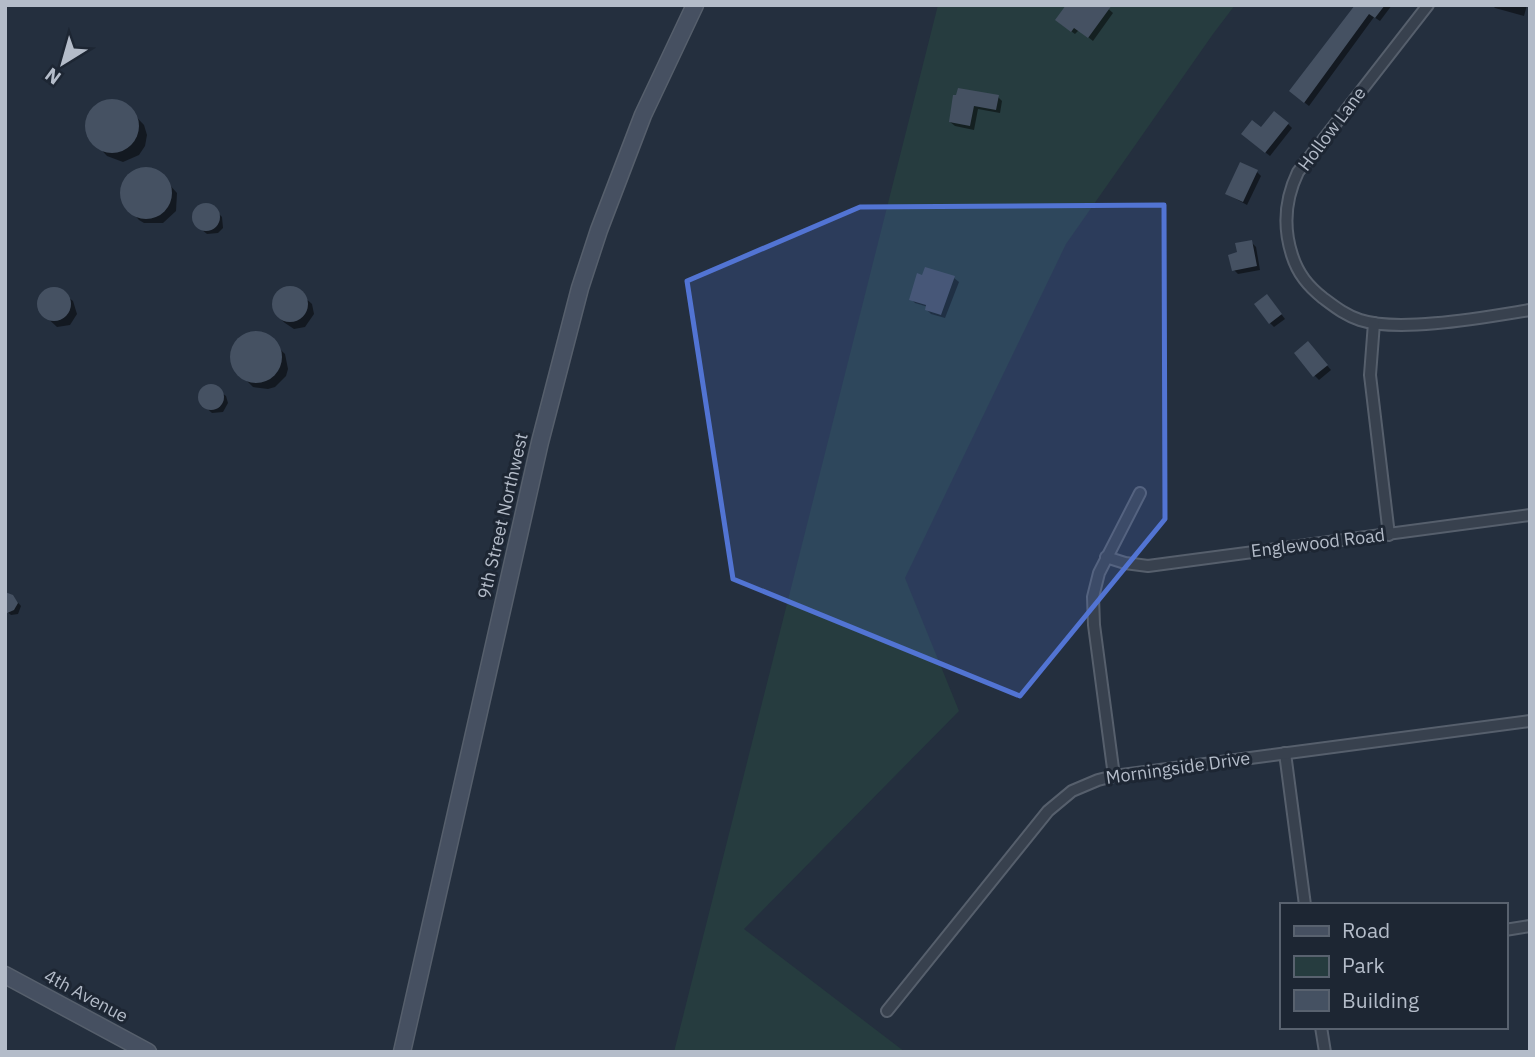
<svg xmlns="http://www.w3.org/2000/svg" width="1535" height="1057" font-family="'IBM Plex Sans',sans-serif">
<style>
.green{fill:#263c3f}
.shadow{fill:#0007}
.building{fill:#455162}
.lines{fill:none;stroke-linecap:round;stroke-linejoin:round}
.street-casing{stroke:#565f6c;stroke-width:14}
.secondary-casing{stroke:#565f6c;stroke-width:19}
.street{stroke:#38414e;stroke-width:10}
.secondary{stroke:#465061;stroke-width:16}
.marked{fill:#5274d3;fill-opacity:0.2;stroke:#5274d3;stroke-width:5;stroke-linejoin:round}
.labels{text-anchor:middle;stroke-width:6;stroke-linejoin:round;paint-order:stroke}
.street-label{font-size:18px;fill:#b4bcc9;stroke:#1d2633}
</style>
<rect width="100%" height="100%" fill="#242f3e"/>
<polygon class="green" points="938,5 1235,5 1213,34 1066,244 905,578 959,711 744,929 905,1052 674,1052"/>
<g class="shadow">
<polygon points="1104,5 1113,13 1093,41 1079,30 1075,34 1061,24"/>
<polygon points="1357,5 1392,5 1380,21 1374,17 1309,106 1295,95"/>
<polygon points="1492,5 1527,5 1524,16 1495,8"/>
<polygon points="955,97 998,97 1002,101 1000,113 978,109 974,130 955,126 950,122"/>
<polygon points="107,102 125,105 144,125 147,135 145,146 139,155 123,162 107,156 89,136 87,130 91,112"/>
<polygon points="1288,124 1292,128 1270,156 1247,138 1261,130"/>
<polygon points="151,169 157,171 177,193 176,211 163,223 144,223 139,220 123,202 122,196 124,183 132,173"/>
<polygon points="1257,172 1261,176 1247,205 1227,194"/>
<polygon points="211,206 222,217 223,228 218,233 207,234 196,225 194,213 199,207"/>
<polygon points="1251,242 1256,247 1260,270 1238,274 1234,270 1239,254"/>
<polygon points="954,278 959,282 945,318 931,314 927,310 928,307 915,303 911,299"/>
<polygon points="56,288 73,301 77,314 70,325 57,327 42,313 39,303 43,294"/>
<polygon points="290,288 295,289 312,304 314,314 305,327 294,329 285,323 277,316 273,305 273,300 280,291"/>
<polygon points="1271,301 1285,319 1274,327 1270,323"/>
<polygon points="249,334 265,335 285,354 288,369 286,376 275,387 268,389 253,387 234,368 232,360 236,344"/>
<polygon points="1312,348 1331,370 1319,380 1315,376"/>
<polygon points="210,385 226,396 228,403 223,412 212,413 201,403 199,395 203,388"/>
<polygon points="13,597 21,606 18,614 11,615 5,610"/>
</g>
<g class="building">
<polygon points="1066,5 1112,5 1088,38 1074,28 1071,32 1055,20"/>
<polygon points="1355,5 1385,5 1375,18 1369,14 1304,103 1289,91"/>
<polygon points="958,88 999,95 996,110 974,106 970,126 949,122 953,95 956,95"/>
<circle cx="112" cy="126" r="27"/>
<polygon points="1274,111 1289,123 1265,153 1241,134 1252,120 1261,127"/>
<polygon points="1240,162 1258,170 1243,202 1225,194"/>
<circle cx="146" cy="193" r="26"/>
<circle cx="206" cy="217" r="14"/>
<polygon points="1252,240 1257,266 1232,271 1228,255 1237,252 1235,243"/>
<polygon points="925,267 955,276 941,315 925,310 926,305 909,300 917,273 922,275"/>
<circle cx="290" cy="304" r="18"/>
<circle cx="54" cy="304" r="17"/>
<polygon points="1267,294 1282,314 1269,324 1254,304"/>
<circle cx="256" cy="357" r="26"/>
<polygon points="1308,341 1328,365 1313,377 1294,353"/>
<circle cx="211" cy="397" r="13"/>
<polygon points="5,592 13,595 18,603 14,610 5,614"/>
</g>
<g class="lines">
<defs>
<g id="street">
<path d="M1428,5L1298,172C1285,199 1283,227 1292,255C1298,274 1308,286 1323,298C1335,307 1345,315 1360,320C1400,333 1486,317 1530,310"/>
<polyline points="1374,323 1370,375 1389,535"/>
<polyline points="1106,557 1125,563 1148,566 1530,515"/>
<polyline points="1285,753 1305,905"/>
<polyline points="1114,776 1094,625 1093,597 1099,573 1140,493"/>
<polyline points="1505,930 1530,926"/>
<polyline points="887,1011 1048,811 1072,791 1098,780 1114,776 1530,721"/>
<polyline points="1321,1027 1325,1052"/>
</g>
<g id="secondary">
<polyline points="5,975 148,1052"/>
<polyline points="402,1052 540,442 580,288 599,230 643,115 695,5"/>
</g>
</defs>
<use href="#street" class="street-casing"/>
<use href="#secondary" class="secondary-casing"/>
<use href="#street" class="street"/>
<use href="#secondary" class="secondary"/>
</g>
<path class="marked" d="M1164,205L1165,519L1020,696L733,579L687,281L860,207Z"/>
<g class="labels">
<g class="street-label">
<text transform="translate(1332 129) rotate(-53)" y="6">Hollow Lane</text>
<text transform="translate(503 516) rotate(-77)" y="6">9th Street Northwest</text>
<text transform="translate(1318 543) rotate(-7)" y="6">Englewood Road</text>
<text transform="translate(1178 768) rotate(-8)" y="6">Morningside Drive</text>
<text transform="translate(86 996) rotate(28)" y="6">4th Avenue</text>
</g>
</g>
<rect width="1535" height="1057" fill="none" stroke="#b4bcc9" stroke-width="14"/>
<rect x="1280" y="903" width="228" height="126" fill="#1d2633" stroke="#59626f" stroke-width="2"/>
<rect x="1294" y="926" width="35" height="10" fill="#465061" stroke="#59626f" stroke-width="2"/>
<text x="1342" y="938" font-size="21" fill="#b4bcc9">Road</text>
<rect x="1294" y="956" width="35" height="21" fill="#263c3f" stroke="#59626f" stroke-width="2"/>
<text x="1342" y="973" font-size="21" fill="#b4bcc9">Park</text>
<rect x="1294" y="990" width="35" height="21" fill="#455162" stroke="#59626f" stroke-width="2"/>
<text x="1342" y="1008" font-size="21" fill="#b4bcc9">Building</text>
<g transform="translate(63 63) rotate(217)" stroke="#1d2633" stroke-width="5" paint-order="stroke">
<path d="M0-5L12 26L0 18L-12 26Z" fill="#b4bcc9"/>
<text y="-10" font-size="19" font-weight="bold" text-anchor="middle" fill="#b4bcc9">N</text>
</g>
</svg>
